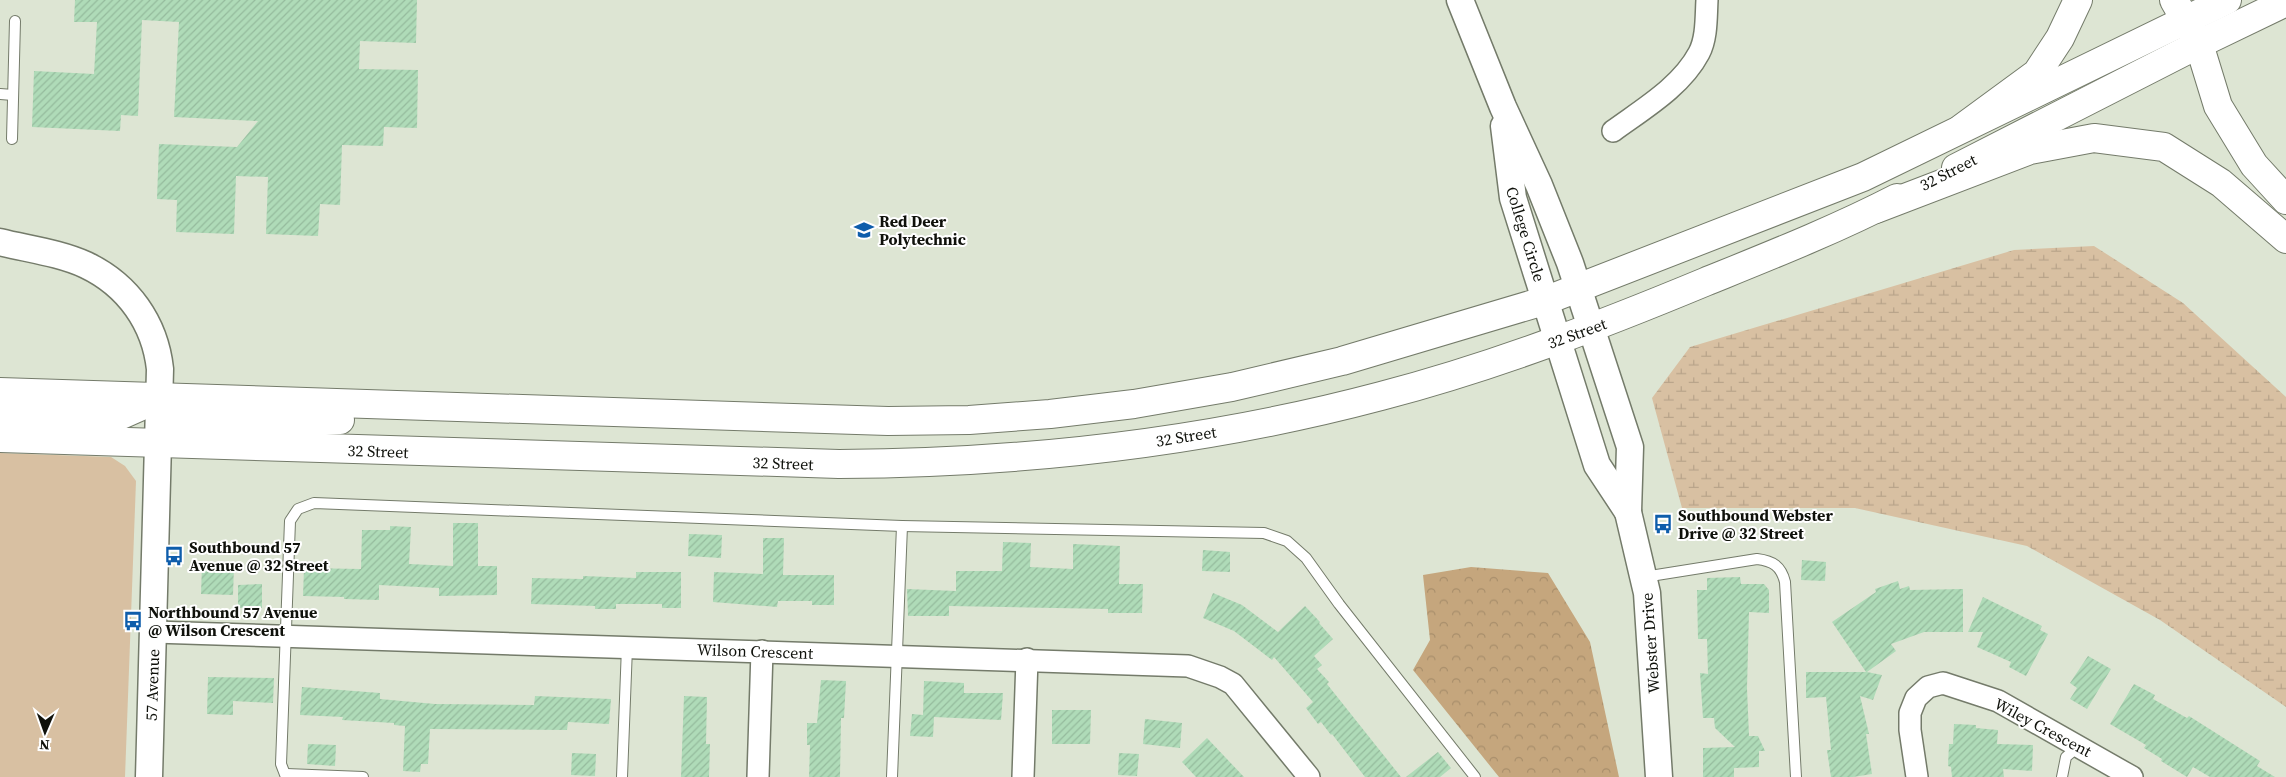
<svg xmlns="http://www.w3.org/2000/svg" width="2286" height="777" font-family="'Source Serif 4',serif">
<style>
.green{fill:#d8c0a2}
.forest{fill:url(#forest-crowns)}
.wetland{fill:url(#wetland-marsh)}
.building{fill:url(#building-hatch)}
.lines{fill:none;stroke-linecap:round;stroke-linejoin:round}
.service-casing{stroke:#747b6a;stroke-width:12}
.minor-casing{stroke:#747b6a;stroke-width:24}
.tertiary-casing{stroke:#747b6a;stroke-width:29}
.secondary-casing{stroke:#747b6a;stroke-width:30}
.motorway-casing{stroke:#747b6a;stroke-width:30}
.service{stroke:#fff;stroke-width:10}
.minor{stroke:#fff;stroke-width:21}
.tertiary{stroke:#fff;stroke-width:26}
.secondary{stroke:#fff;stroke-width:28}
.motorway{stroke:#fff;stroke-width:28}
.labels{text-anchor:middle;stroke-width:4;stroke-linejoin:round;paint-order:stroke}
.street-label{font-size:16px;fill:#0f110b;stroke:#fff}
.poi-label{font-size:16px;font-weight:bold;fill:#0f110b;stroke:#fff;text-anchor:start}
</style>
<defs>
<pattern id="forest-crowns" width="20" height="18" patternUnits="userSpaceOnUse" patternTransform="scale(1.25)"><rect width="20" height="18" fill="#c5a67d"/><path d="M2 6a3 3 0 1 1 6 0M12 15a3 3 0 1 1 6 0" fill="none" stroke="#a88e6b"/></pattern>
<pattern id="wetland-marsh" width="20" height="14" patternUnits="userSpaceOnUse" patternTransform="scale(1.25)"><rect width="20" height="14" fill="#d8c0a2"/><path d="M1 5h8M5 5V1M11 12h8M15 12V8" fill="none" stroke="#b8a48a"/></pattern>
<pattern id="building-hatch" width="6" height="6" patternUnits="userSpaceOnUse" patternTransform="scale(1.25)"><rect width="6" height="6" fill="#afdbb8"/><path d="M-1 1l2-2M0 6l6-6M5 7l2-2" fill="none" stroke="#95bb9d"/></pattern>
</defs>
<rect width="100%" height="100%" fill="#dde5d3"/>
<polygon class="green" points="0,453 111,457 125,466 136,481 125,777 0,777"/>
<polygon class="forest" points="1471,567 1548,573 1590,642 1619,777 1499,777 1413,670 1430,640 1423,575"/>
<polygon class="wetland" points="2094,246 2183,303 2286,397 2286,707 2160,620 2027,546 1855,508 1682,508 1652,398 1690,347 2014,250"/>
<g class="building">
<polygon points="75,0 417,0 416,43 360,41 359,69 418,70 417,128 384,127 383,146 342,145 340,205 320,204 318,236 266,234 268,177 236,176 234,234 176,232 177,200 157,199 159,144 237,147 258,121 174,117 179,22 142,20 138,116 121,115 120,131 32,127 34,71 94,74 97,22 74,22"/>
<polygon points="453,523 478,523 478,566 497,566 497,595 439,596 439,588 379,585 379,600 344,599 344,597 303,596 304,568 361,569 362,530 390,530 390,526 411,527 409,564 453,566"/>
<polygon points="689,534 722,535 721,558 688,556"/>
<polygon points="763,538 784,538 783,575 834,575 834,605 812,605 812,601 778,601 777,607 713,602 714,572 763,574"/>
<polygon points="1003,542 1031,543 1030,567 1073,569 1073,544 1120,546 1119,584 1143,584 1142,613 1108,613 1108,609 949,606 949,616 908,616 907,589 956,591 956,571 1002,571"/>
<polygon points="1203,550 1230,552 1230,572 1202,571"/>
<polygon points="1802,560 1826,562 1825,581 1801,580"/>
<polygon points="202,565 234,566 233,595 201,594"/>
<polygon points="636,572 681,572 681,608 662,608 662,604 616,604 616,609 595,609 595,606 531,604 532,578 583,579 583,576 636,578"/>
<polygon points="1740,577 1741,584 1764,584 1769,590 1769,613 1749,612 1747,688 1749,736 1758,736 1765,751 1759,751 1759,767 1734,768 1734,777 1703,777 1703,748 1735,747 1715,728 1714,718 1703,718 1700,673 1708,674 1707,639 1698,639 1697,590 1707,590 1707,578"/>
<polygon points="1898,581 1900,589 1909,586 1910,590 1963,589 1963,632 1924,632 1891,644 1896,651 1867,672 1882,675 1873,700 1860,696 1869,734 1866,734 1872,774 1853,777 1831,777 1827,750 1831,750 1826,697 1806,698 1806,672 1866,672 1832,622 1876,592 1875,589"/>
<polygon points="262,584 262,608 238,608 238,585"/>
<polygon points="1213,593 1242,605 1278,632 1305,606 1320,622 1319,623 1333,639 1314,656 1322,665 1317,669 1329,682 1327,684 1401,777 1365,777 1332,734 1331,735 1321,722 1318,724 1306,708 1313,702 1274,657 1272,660 1234,631 1203,618"/>
<polygon points="1983,597 2042,626 2040,630 2048,634 2026,676 2009,667 2011,662 1977,647 1983,632 1968,632"/>
<polygon points="2088,656 2111,669 2087,709 2070,699 2077,688 2070,683"/>
<polygon points="208,677 274,678 273,703 233,701 233,715 207,714"/>
<polygon points="821,680 846,681 844,718 841,718 840,777 809,777 810,745 807,745 807,723 817,723"/>
<polygon points="924,681 964,683 964,693 1003,693 1001,720 934,717 933,737 910,736 912,714 923,715"/>
<polygon points="2134,684 2155,695 2153,699 2187,718 2189,716 2260,761 2257,766 2275,777 2210,777 2193,767 2187,777 2161,761 2162,759 2144,748 2146,745 2110,724"/>
<polygon points="302,687 380,693 380,699 435,704 534,705 535,696 611,699 609,724 568,722 567,730 430,729 428,764 421,764 420,772 403,771 405,726 394,725 394,723 342,720 343,717 300,715"/>
<polygon points="684,696 707,697 706,744 710,744 709,777 681,777"/>
<polygon points="1052,710 1091,710 1090,744 1052,744"/>
<polygon points="1145,719 1182,723 1180,748 1143,744"/>
<polygon points="1954,724 1976,725 1976,728 1998,730 1997,744 2033,745 2032,771 2003,769 2004,777 1952,777 1951,767 1948,766 1949,744 1953,744"/>
<polygon points="1207,738 1244,777 1196,777 1182,762"/>
<polygon points="308,744 336,745 335,766 307,764"/>
<polygon points="1438,752 1451,768 1440,777 1406,777"/>
<polygon points="572,753 596,754 595,776 571,775"/>
<polygon points="1119,753 1139,754 1137,776 1118,775"/>
</g>
<g class="lines">
<defs>
<g id="service">
<polyline points="0,94 13,95"/>
<polyline points="12,139 15,21"/>
<path d="M1644,577L1757,559C1773,561 1781,566 1785,582L1796,777"/>
<polyline points="286,774 363,777"/>
<polyline points="286,777 281,764 290,521 298,509 314,503 902,526 1264,533 1287,541 1306,558 1339,604 1475,777"/>
<polyline points="622,777 627,647"/>
<polyline points="892,777 902,526"/>
<polyline points="2062,777 2066,757 2079,746"/>
</g>
<g id="minor">
<path d="M1613,131C1643,109 1681,87 1699,53C1707,38 1706,17 1707,0"/>
<polyline points="154,632 1188,666 1220,677 1233,684 1309,777"/>
<polyline points="758,777 762,651"/>
<polyline points="1023,777 1027,659"/>
<polyline points="1917,777 1910,730 1910,713 1916,698 1928,687 1943,683 1998,701 2132,777"/>
</g>
<g id="tertiary">
<polyline points="1460,0 1503,107 1539,185 1570,263 1630,447 1628,512 1647,593 1659,777"/>
<polyline points="1504,126 1513,198 1597,465 1628,512"/>
<path d="M0,242C28,249 60,253 86,265C128,285 155,323 160,369L149,777"/>
</g>
<g id="secondary">
<polyline points="1956,168 2199,44 2286,2"/>
<polyline points="0,392 888,421 969,420 1050,414 1134,404 1232,387 1342,361 1547,300 1863,177 2227,0"/>
<polyline points="0,419 84,419 119,416 155,400"/>
<path d="M0,438L839,464C1022,463 1204,443 1381,396C1492,367 1599,326 1705,282C1769,256 1835,230 1897,198"/>
<polyline points="159,443 170,425 181,422 340,420"/>
</g>
<g id="motorway">
<polyline points="2174,0 2199,44 2218,106 2254,165 2286,200"/>
<polyline points="1962,128 2037,73 2060,38 2078,0"/>
<polyline points="1876,209 2030,150 2094,138 2164,147 2221,183 2286,239"/>
</g>
</defs>
<use href="#service" class="service-casing"/>
<use href="#minor" class="minor-casing"/>
<use href="#tertiary" class="tertiary-casing"/>
<use href="#secondary" class="secondary-casing"/>
<use href="#motorway" class="motorway-casing"/>
<use href="#service" class="service"/>
<use href="#minor" class="minor"/>
<use href="#tertiary" class="tertiary"/>
<use href="#secondary" class="secondary"/>
<use href="#motorway" class="motorway"/>
</g>
<defs>
<symbol id="university-bare" viewBox="-9 -9 18 18"><path d="M0-5L7-2L0 1L-7-2ZM-4 1L0 2.5L4 1V4Q0 6-4 4Z" fill="#0e5dab" stroke="#fff" stroke-width="2.5" paint-order="stroke"/></symbol>
<symbol id="bus-bare" viewBox="-9 -9 18 18"><path d="M-5-6H5V4H4V6H2V4H-2V6H-4V4H-5ZM-3.5-4V0h7V-4ZM-3.5 1.2v1.5H-2V1.2ZM2 1.2v1.5H3.5V1.2Z" fill="#0e5dab" stroke="#fff" stroke-width="2.5" paint-order="stroke"/></symbol>
</defs>
<g fill-rule="evenodd">
<use href="#university-bare" x="850" y="216" width="28" height="28"/>
<use href="#bus-bare" x="1649" y="510" width="28" height="28"/>
<use href="#bus-bare" x="160" y="542" width="28" height="28"/>
<use href="#bus-bare" x="119" y="607" width="28" height="28"/>
</g>
<g class="labels">
<g class="street-label">
<text transform="translate(1948 172) rotate(-27)" y="6">32 Street</text>
<text transform="translate(1526 234) rotate(73)" y="6">College Circle</text>
<text transform="translate(1577 333) rotate(-20)" y="6">32 Street</text>
<text transform="translate(1186 436) rotate(-9)" y="6">32 Street</text>
<text transform="translate(378 451) rotate(2)" y="6">32 Street</text>
<text transform="translate(783 463) rotate(2)" y="6">32 Street</text>
<text transform="translate(1650 643) rotate(-94)" y="6">Webster Drive</text>
<text transform="translate(755 651) rotate(2)" y="6">Wilson Crescent</text>
<text transform="translate(152 685) rotate(-88)" y="6">57 Avenue</text>
<text transform="translate(2043 727) rotate(28)" y="6">Wiley Crescent</text>
</g>
<g class="poi-label">
<text x="879" y="227">Red Deer<tspan x="879" dy="18">Polytechnic</tspan></text>
<text x="1678" y="521">Southbound Webster<tspan x="1678" dy="18">Drive @ 32 Street</tspan></text>
<text x="189" y="553">Southbound 57<tspan x="189" dy="18">Avenue @ 32 Street</tspan></text>
<text x="148" y="618">Northbound 57 Avenue<tspan x="148" dy="18">@ Wilson Crescent</tspan></text>
</g>
</g>
<g transform="translate(45 732) rotate(182)" stroke="#ffffff" stroke-width="4" paint-order="stroke">
<path d="M0-4L9 19L0 12L-9 19Z" fill="#0f110b"/>
<text y="-8" font-size="14" font-weight="bold" text-anchor="middle" fill="#0f110b">N</text>
</g>
</svg>
